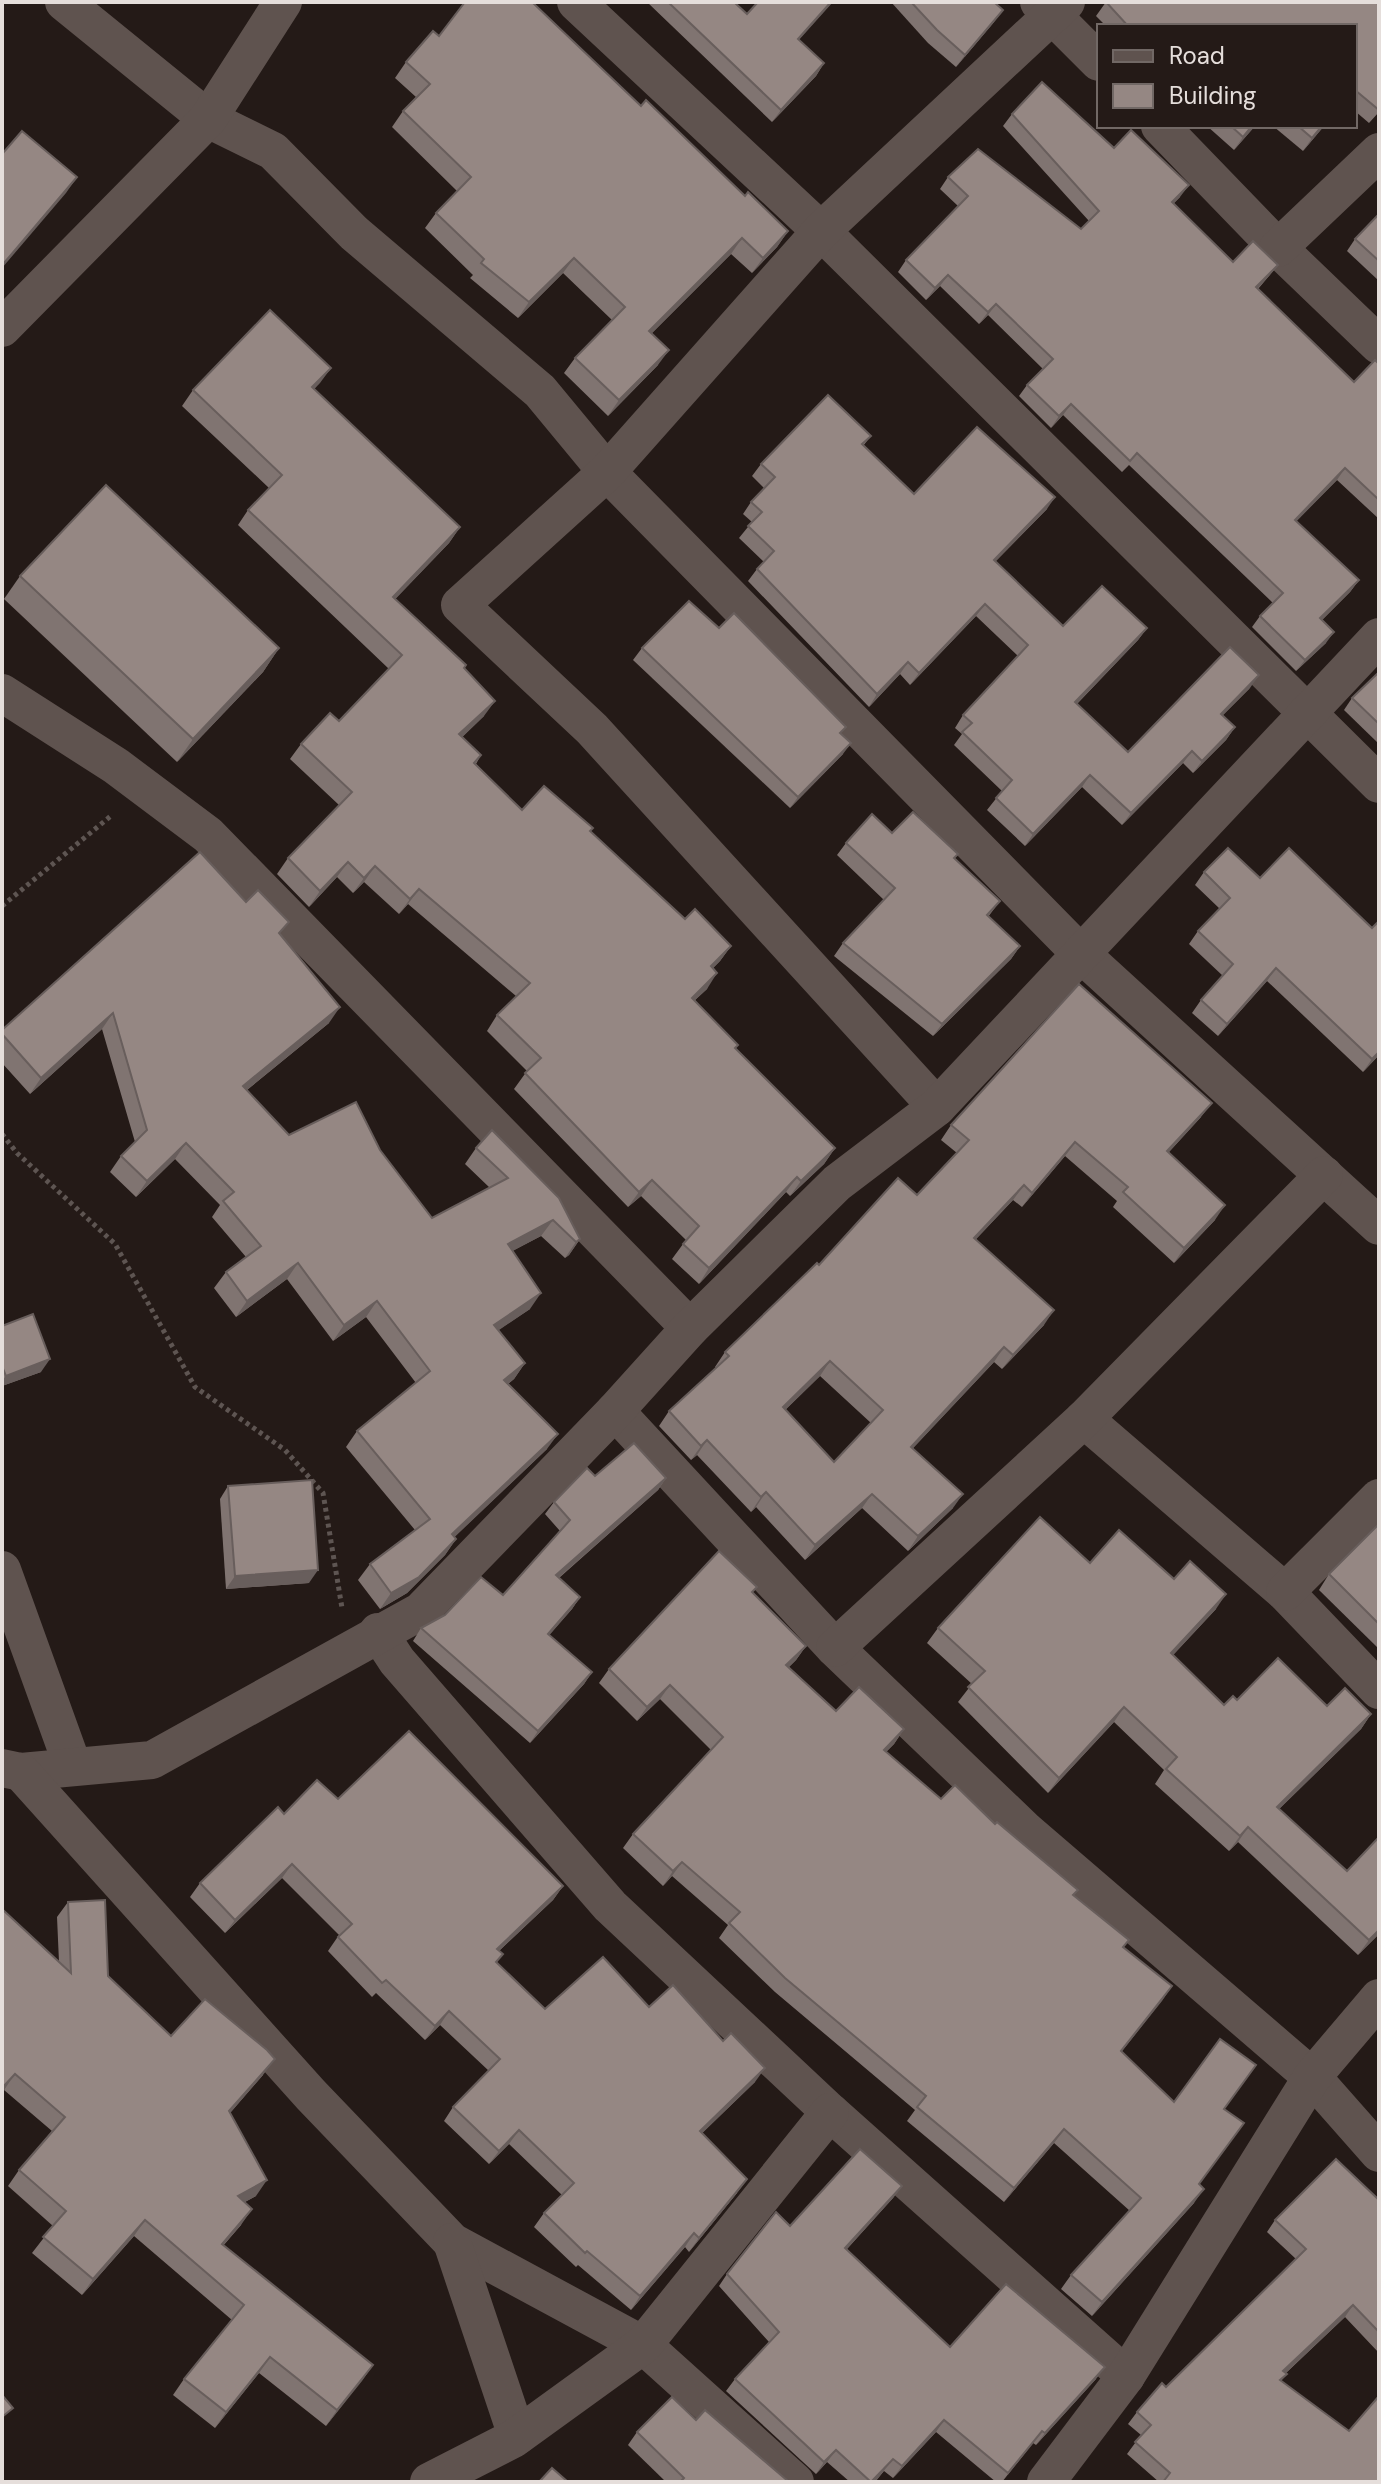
<svg xmlns="http://www.w3.org/2000/svg" width="1381" height="2484" font-family="'DM Sans',sans-serif">
<style>
.lines{fill:none;stroke-linecap:round;stroke-linejoin:round}
.path{stroke:#5e5552;stroke-width:5;stroke-dasharray:4 4;stroke-linecap:butt}
.street{stroke:#5f534f;stroke-width:38}
.wall{fill:#807471;fill-rule:evenodd}
.shaded-wall{fill:#685e5c}
.building{fill:#958783;stroke:#685e5c;stroke-width:2;fill-rule:evenodd}
</style>
<rect width="100%" height="100%" fill="#241a17"/>
<g class="lines">
<g class="path">
<polyline points="2,906 112,815"/>
<polyline points="2,1134 17,1153 115,1244 195,1387 285,1450 323,1493 342,1608"/>
</g>
<g class="street">
<polyline points="64,2 208,119 273,151 354,233 540,391 607,472 1079,952 1379,1226"/>
<polyline points="576,2 821,231 1379,784"/>
<polyline points="1039,2 1099,62"/>
<polyline points="1160,126 1278,248 1379,345"/>
<polyline points="1278,248 1379,152"/>
<polyline points="2,328 208,119 283,2"/>
<polyline points="2,693 116,766 208,835 690,1328"/>
<polyline points="937,1107 592,729 460,605 607,472 821,231 1066,2"/>
<polyline points="615,1411 835,1648 1026,1831 1312,2077 1379,2153"/>
<polyline points="1084,1419 1285,1592 1379,1690"/>
<polyline points="2,1570 73,1767"/>
<polyline points="1285,1592 1379,1498"/>
<polyline points="378,1632 397,1661 610,1906 830,2112 1126,2376"/>
<polyline points="835,1648 1084,1419 1324,1175"/>
<polyline points="2,1768 21,1772 152,1760 421,1611 615,1411 690,1328 837,1183 937,1107 1379,637"/>
<polyline points="21,1772 311,2095 452,2242 643,2345 795,2482"/>
<polyline points="452,2242 517,2436"/>
<polyline points="429,2482 513,2439 643,2345 830,2112"/>
<polyline points="1046,2482 1126,2376 1312,2077 1379,1998"/>
</g>
</g>
<g class="wall">
<polygon points="647,2 734,2 747,14 799,40 824,63 816,76 772,122"/>
<polygon points="891,2 994,2 994,22 956,67 928,43"/>
<polygon points="1106,2 1376,2 1379,112 1369,123 1355,111 1355,26 1106,26 1096,16"/>
<polygon points="439,36 641,106 745,196 788,231 777,247 752,273 731,254 652,333 658,365 608,416 564,373 575,358 612,320 563,273 518,318 470,278 473,275 425,228 436,213 457,191 392,127 403,111 416,97 395,78 406,62"/>
<polygon points="1012,114 1114,148 1180,197 1173,204 1233,262 1278,265 1269,276 1258,289 1354,382 1379,364 1379,519 1337,480 1296,521 1359,580 1350,592 1322,620 1326,643 1296,671 1252,627 1260,616 1273,603 1129,465 1122,472 1063,415 1051,428 1019,396 1027,385 1043,369 988,315 979,324 940,286 926,300 898,272 906,260 958,206 940,189 948,177 1081,229 1089,221 1003,126"/>
<polygon points="1207,126 1255,126 1234,150"/>
<polygon points="1273,126 1324,126 1303,151"/>
<polygon points="1379,214 1379,281 1347,251 1355,239"/>
<polygon points="331,368 314,389 460,527 449,543 395,599 464,669 484,716 462,737 481,755 476,764 522,810 590,831 685,919 731,946 720,961 713,968 707,989 695,1000 736,1049 835,1148 824,1164 790,1196 786,1192 699,1284 672,1259 686,1240 641,1196 628,1207 514,1089 527,1071 487,1031 497,1015 516,996 408,904 399,914 364,882 353,893 337,877 309,907 277,874 288,858 339,805 290,759 301,744 339,721 389,669 238,525 248,510 269,488 182,406 193,390"/>
<polygon points="871,436 863,446 914,494 1047,509 995,562 1063,626 1147,628 1138,640 1077,704 1128,752 1250,688 1222,716 1235,727 1226,740 1193,773 1183,763 1122,825 1082,787 1025,846 987,810 1002,791 954,745 962,734 955,728 963,715 1018,656 976,616 910,685 900,674 869,707 748,581 757,569 764,562 739,538 752,522 743,514 751,502 764,488 752,476 761,464"/>
<polygon points="20,576 279,648 263,672 177,762 4,599"/>
<polygon points="719,628 841,734 843,754 790,808 633,660 642,648"/>
<polygon points="1379,673 1379,744 1344,710 1352,698"/>
<polygon points="892,833 958,854 954,858 1000,901 988,917 1020,946 1011,959 933,1036 834,956 843,943 884,900 837,855 846,843"/>
<polygon points="1228,848 1379,1055 1363,1072 1267,981 1218,1036 1192,1013 1201,1000 1223,976 1189,944 1198,931 1220,909 1195,885 1204,872"/>
<polygon points="246,902 281,935 329,1023 247,1090 289,1135 380,1150 432,1218 490,1188 465,1164 476,1148 580,1239 569,1255 565,1258 541,1236 512,1251 530,1309 498,1330 525,1363 514,1379 508,1384 547,1449 454,1537 456,1539 445,1555 407,1593 380,1609 358,1580 370,1564 415,1530 346,1447 357,1431 416,1383 366,1317 333,1341 287,1279 236,1317 214,1288 226,1272 246,1257 212,1217 220,1205 175,1159 136,1197 110,1172 121,1156 135,1142 102,1029 30,1094 2,1063 2,1030"/>
<path d="M1201,1117L1169,1152L1215,1220L1174,1263L1113,1207L1117,1201L1065,1156L1022,1207L1013,1200L976,1239L1044,1325L1002,1369L994,1362L913,1448L953,1508L908,1551L862,1508L805,1560L756,1507L751,1512L697,1455L691,1460L659,1426L669,1411L716,1368L715,1367L725,1352L819,1265L917,1195L957,1153L941,1140L951,1125ZM820,1376L871,1423L834,1462L785,1410Z"/>
<polygon points="2,1326 41,1372 2,1386"/>
<polygon points="595,1476 666,1478 658,1490 559,1578 580,1597 572,1609 549,1635 592,1672 584,1684 530,1743 413,1641 421,1628 503,1595 560,1531 545,1514 554,1502"/>
<polygon points="228,1486 309,1583 226,1589 220,1499"/>
<polygon points="1379,1524 1379,1649 1319,1590 1329,1574"/>
<polygon points="1090,1563 1174,1579 1216,1609 1173,1655 1224,1705 1237,1700 1327,1706 1371,1714 1361,1729 1279,1809 1347,1871 1379,1837 1379,1934 1358,1955 1238,1842 1229,1851 1155,1784 1164,1770 1114,1722 1048,1793 958,1702 972,1684 927,1643 938,1628"/>
<polygon points="753,1593 806,1646 796,1660 789,1667 836,1711 904,1729 894,1744 886,1752 941,1799 995,1824 1074,1896 1124,1948 1172,1986 1121,2052 1174,2102 1225,2109 1199,2184 1194,2203 1092,2316 1061,2289 1071,2275 1130,2211 1054,2143 1004,2202 907,2121 915,2110 775,1992 719,1938 728,1925 672,1876 663,1886 623,1848 633,1834 711,1750 660,1699 637,1721 599,1683 609,1669"/>
<polygon points="338,1799 563,1886 553,1900 499,1951 497,1963 545,2009 649,2007 755,2082 702,2133 737,2193 689,2252 685,2247 631,2310 578,2265 576,2267 534,2227 544,2213 562,2195 509,2144 489,2164 444,2121 453,2107 489,2071 440,2025 425,2040 376,1993 372,1997 328,1951 339,1935 282,1878 225,1933 190,1897 200,1883 284,1814"/>
<polygon points="68,1902 108,1976 171,2036 263,2075 230,2113 256,2196 245,2202 241,2225 223,2246 373,2365 326,2426 259,2373 215,2428 173,2395 184,2379 232,2320 134,2236 82,2295 32,2253 53,2226 8,2186 19,2170 52,2131 4,2090 59,1962 57,1917"/>
<polygon points="902,2186 893,2198 847,2249 950,2347 1096,2379 1036,2445 1033,2443 1002,2482 996,2482 936,2432 893,2478 884,2471 875,2482 850,2482 827,2462 816,2474 726,2391 735,2379 769,2342 719,2286 727,2274 790,2226"/>
<polygon points="1379,2200 1379,2353 1345,2317 1286,2373 1287,2374 1281,2381 1379,2482 1159,2482 1127,2454 1141,2435 1128,2424 1137,2412 1166,2387 1296,2259 1267,2232 1275,2220"/>
<polygon points="696,2420 789,2482 666,2482 628,2445 637,2432"/>
</g>
<g class="shaded-wall">
<polygon points="831,2 833,2 789,51 798,39"/>
<polygon points="1003,10 994,22 956,67 965,55"/>
<polygon points="824,63 816,76 772,122 781,110"/>
<polygon points="1252,126 1255,126 1234,150 1243,137"/>
<polygon points="1322,126 1324,126 1303,151 1312,138"/>
<polygon points="77,177 66,193 2,268 2,266"/>
<polygon points="1189,185 1180,197 1163,214 1172,202"/>
<polygon points="788,231 777,247 752,273 763,258"/>
<polygon points="742,238 731,254 638,347 649,331"/>
<polygon points="574,258 563,273 518,318 529,302"/>
<polygon points="1278,265 1269,276 1248,299 1256,287"/>
<polygon points="948,275 940,286 926,300 935,288"/>
<polygon points="996,304 988,315 979,324 988,312"/>
<polygon points="669,350 658,365 608,416 619,400"/>
<polygon points="331,368 320,383 301,403 312,387"/>
<polygon points="1071,404 1063,415 1051,428 1059,416"/>
<polygon points="1345,468 1337,480 1287,531 1295,520"/>
<polygon points="1055,497 1047,509 985,572 994,560"/>
<polygon points="460,527 449,543 382,613 393,597"/>
<polygon points="1359,580 1350,592 1312,630 1320,618"/>
<polygon points="985,604 976,616 910,685 919,673"/>
<polygon points="1147,628 1138,640 1067,714 1075,702"/>
<polygon points="1334,632 1326,643 1296,671 1305,660"/>
<polygon points="279,648 263,672 177,762 193,739"/>
<polygon points="908,662 900,674 869,707 877,694"/>
<polygon points="1259,675 1250,688 1212,726 1221,714"/>
<polygon points="495,701 484,716 449,750 459,734"/>
<polygon points="1235,727 1226,740 1193,773 1202,761"/>
<polygon points="851,743 843,754 790,808 798,797"/>
<polygon points="1192,751 1183,763 1122,825 1131,813"/>
<polygon points="1090,775 1082,787 1025,846 1033,834"/>
<polygon points="348,862 337,877 309,907 320,891"/>
<polygon points="375,866 364,882 353,893 364,878"/>
<polygon points="419,889 408,904 399,914 410,899"/>
<polygon points="731,946 720,961 700,981 711,966"/>
<polygon points="1020,946 1011,959 933,1036 942,1024"/>
<polygon points="1276,968 1267,981 1218,1036 1227,1024"/>
<polygon points="717,973 707,989 681,1013 692,998"/>
<polygon points="340,1007 329,1023 232,1102 243,1086"/>
<polygon points="113,1013 102,1029 30,1094 41,1078"/>
<polygon points="1379,1052 1379,1055 1363,1072 1372,1059"/>
<polygon points="1212,1103 1201,1117 1157,1165 1167,1151"/>
<polygon points="1075,1142 1065,1156 1022,1207 1032,1193"/>
<polygon points="186,1143 175,1159 136,1197 147,1181"/>
<polygon points="835,1148 824,1164 790,1196 801,1181"/>
<polygon points="797,1177 786,1192 699,1284 709,1268"/>
<polygon points="652,1180 641,1196 628,1207 639,1192"/>
<polygon points="1024,1185 1013,1200 964,1252 974,1238"/>
<polygon points="1225,1205 1215,1220 1174,1263 1184,1248"/>
<polygon points="553,1220 541,1236 496,1260 508,1244"/>
<polygon points="580,1239 569,1255 565,1258 576,1242"/>
<polygon points="298,1263 287,1279 236,1317 247,1301"/>
<polygon points="541,1293 530,1309 483,1341 494,1325"/>
<polygon points="377,1301 366,1317 333,1341 344,1325"/>
<polygon points="1054,1310 1044,1325 1002,1369 1013,1355"/>
<polygon points="1004,1347 994,1362 901,1461 911,1447"/>
<polygon points="50,1359 41,1372 2,1386 2,1381 6,1376"/>
<polygon points="830,1361 820,1376 773,1422 783,1407"/>
<polygon points="525,1363 514,1379 493,1396 504,1380"/>
<polygon points="558,1434 547,1449 441,1550 452,1534"/>
<polygon points="707,1440 697,1455 691,1460 701,1446"/>
<polygon points="666,1478 658,1490 548,1587 556,1575"/>
<polygon points="766,1492 756,1507 751,1512 761,1497"/>
<polygon points="872,1494 862,1508 805,1560 815,1545"/>
<polygon points="963,1494 953,1508 908,1551 918,1536"/>
<polygon points="456,1539 445,1555 407,1593 380,1609 391,1593"/>
<polygon points="318,1570 309,1583 226,1589 235,1576"/>
<polygon points="1226,1594 1216,1609 1161,1668 1171,1653"/>
<polygon points="580,1597 572,1609 540,1646 548,1634"/>
<polygon points="806,1646 796,1660 776,1679 786,1665"/>
<polygon points="592,1672 584,1684 530,1743 538,1731"/>
<polygon points="670,1685 660,1699 637,1721 647,1707"/>
<polygon points="1124,1707 1114,1722 1048,1793 1059,1778"/>
<polygon points="1371,1714 1361,1729 1266,1822 1277,1807"/>
<polygon points="904,1729 894,1744 874,1764 884,1750"/>
<polygon points="1248,1827 1238,1842 1229,1851 1240,1836"/>
<polygon points="682,1862 672,1876 663,1886 673,1871"/>
<polygon points="292,1864 282,1878 225,1933 235,1920"/>
<polygon points="563,1886 553,1900 487,1962 497,1949"/>
<polygon points="1379,1930 1379,1934 1358,1955 1369,1940"/>
<polygon points="1172,1986 1162,2001 1111,2065 1121,2051"/>
<polygon points="449,2011 440,2025 425,2040 435,2026"/>
<polygon points="275,2059 263,2075 218,2127 229,2111"/>
<polygon points="765,2068 755,2082 690,2145 700,2131"/>
<polygon points="15,2074 4,2090 2,2092 2,2088"/>
<polygon points="1064,2129 1054,2143 1004,2202 1014,2188"/>
<polygon points="519,2130 509,2144 489,2164 499,2151"/>
<polygon points="747,2179 737,2193 689,2252 699,2238"/>
<polygon points="267,2180 256,2196 226,2212 238,2196"/>
<polygon points="902,2186 893,2198 837,2260 845,2248"/>
<polygon points="1204,2189 1194,2203 1092,2316 1102,2302"/>
<polygon points="252,2209 241,2225 210,2260 222,2244"/>
<polygon points="145,2220 134,2236 82,2295 93,2279"/>
<polygon points="694,2233 685,2247 631,2310 640,2296"/>
<polygon points="1353,2305 1345,2317 1275,2383 1283,2371"/>
<polygon points="270,2357 259,2373 215,2428 226,2412"/>
<polygon points="373,2365 362,2381 326,2426 337,2410"/>
<polygon points="1105,2367 1096,2379 1036,2445 1045,2433"/>
<polygon points="944,2420 936,2432 893,2478 902,2466"/>
<polygon points="836,2450 827,2462 816,2474 824,2462"/>
<polygon points="893,2459 875,2482 872,2482"/>
</g>
<g class="building">
<polygon points="465,2 532,2 641,106 646,100 745,196 748,192 788,231 763,258 742,238 649,331 669,350 619,400 575,358 625,307 574,258 529,302 481,263 484,259 436,213 471,177 403,111 430,84 406,62 433,31 439,36"/>
<polygon points="668,2 734,2 747,14 758,2 831,2 798,39 824,63 781,110"/>
<polygon points="911,2 994,2 1003,10 965,55 937,30"/>
<polygon points="1106,2 1376,2 1379,5 1379,110 1355,90 1355,26 1128,26"/>
<polygon points="1042,82 1114,148 1131,130 1189,185 1172,202 1233,262 1253,241 1278,265 1256,287 1354,382 1375,360 1379,364 1379,500 1345,468 1295,520 1359,580 1320,618 1334,632 1305,660 1260,616 1283,593 1137,453 1130,461 1071,404 1059,416 1027,385 1053,359 996,304 988,312 948,275 935,288 906,260 968,196 948,177 978,149 1081,229 1099,211 1012,114"/>
<polygon points="1231,126 1252,126 1243,137"/>
<polygon points="1298,126 1322,126 1312,138"/>
<polygon points="22,131 77,177 4,263 2,261 2,152 3,153"/>
<polygon points="1379,214 1379,261 1355,239"/>
<polygon points="270,310 331,368 312,387 460,527 393,597 466,665 464,668 495,701 459,734 481,755 474,763 522,810 544,786 593,828 590,831 685,919 695,909 731,946 711,966 717,973 692,998 738,1045 735,1048 835,1148 801,1181 797,1177 709,1268 683,1244 699,1226 652,1180 639,1192 525,1073 541,1058 497,1015 530,983 419,889 410,899 375,866 364,878 348,862 320,891 288,858 352,792 301,744 330,713 339,721 402,655 248,510 282,475 193,390"/>
<polygon points="828,395 871,436 862,444 914,494 977,427 1055,497 994,560 1063,626 1102,586 1147,628 1075,702 1128,752 1230,647 1259,675 1221,714 1235,727 1202,761 1192,751 1131,813 1090,775 1033,834 996,798 1012,780 962,732 972,723 963,715 1028,645 985,604 919,673 908,662 877,694 757,569 774,551 748,526 762,512 751,502 775,477 761,464"/>
<polygon points="106,485 279,648 193,739 20,576"/>
<polygon points="689,601 719,628 734,613 846,727 840,733 851,743 798,797 642,648"/>
<polygon points="1378,673 1379,673 1379,724 1352,698"/>
<polygon points="913,812 958,854 954,858 1000,901 987,915 1020,946 942,1024 843,943 895,888 846,843 872,814 892,833"/>
<polygon points="1228,848 1260,878 1289,848 1372,928 1379,921 1379,1052 1372,1059 1276,968 1227,1024 1201,1000 1233,964 1198,931 1230,898 1204,872"/>
<polygon points="200,852 246,902 258,890 289,922 279,933 340,1007 243,1086 289,1135 356,1102 380,1150 432,1218 508,1178 476,1148 492,1130 559,1198 580,1239 576,1242 553,1220 508,1244 541,1293 494,1325 525,1363 504,1380 558,1434 452,1534 456,1539 419,1577 391,1593 370,1564 430,1519 357,1431 430,1371 377,1301 344,1325 298,1263 247,1301 226,1272 261,1246 223,1201 234,1192 186,1143 147,1181 121,1156 147,1130 113,1013 41,1078 2,1034 2,1030"/>
<path d="M1079,984L1212,1103L1167,1151L1225,1205L1184,1248L1123,1192L1128,1187L1075,1142L1032,1193L1024,1185L974,1238L1054,1310L1013,1355L1004,1347L911,1447L963,1494L918,1536L872,1494L815,1545L766,1492L761,1497L707,1440L701,1446L669,1411L729,1356L725,1352L817,1263L819,1265L898,1178L917,1195L969,1140L951,1125ZM830,1361L883,1410L834,1462L783,1407Z"/>
<polygon points="33,1314 50,1359 6,1376 2,1366 2,1326"/>
<polygon points="634,1443 666,1478 556,1575 580,1597 548,1634 592,1672 538,1731 421,1628 445,1615 481,1577 503,1595 570,1520 554,1502 587,1468 595,1476"/>
<polygon points="312,1480 318,1570 235,1576 228,1486"/>
<polygon points="1040,1517 1090,1563 1119,1530 1174,1579 1190,1561 1226,1594 1171,1653 1224,1705 1233,1696 1237,1700 1278,1658 1327,1706 1345,1688 1371,1714 1277,1807 1347,1871 1379,1837 1379,1930 1369,1940 1248,1827 1240,1836 1166,1769 1177,1757 1124,1707 1059,1778 968,1687 985,1671 938,1628"/>
<polygon points="1379,1524 1379,1624 1329,1574"/>
<polygon points="719,1551 757,1587 752,1592 806,1646 786,1665 836,1711 859,1687 904,1729 884,1750 941,1799 955,1785 995,1824 997,1822 1078,1890 1073,1895 1129,1940 1123,1947 1172,1986 1121,2051 1174,2102 1220,2039 1256,2065 1224,2109 1244,2123 1199,2184 1204,2189 1102,2302 1071,2275 1141,2198 1064,2129 1014,2188 917,2107 926,2096 785,1978 729,1923 740,1912 682,1862 673,1871 633,1834 723,1737 670,1685 647,1707 609,1669"/>
<polygon points="409,1731 563,1886 497,1949 503,1954 496,1962 545,2009 603,1957 649,2007 673,1985 723,2041 731,2033 765,2068 700,2131 747,2179 699,2238 694,2233 640,2296 587,2251 585,2253 544,2213 574,2183 519,2130 499,2151 453,2107 500,2059 449,2011 435,2026 386,1980 382,1983 338,1937 352,1924 292,1864 235,1920 200,1883 278,1807 284,1814 317,1780 338,1799"/>
<polygon points="105,1900 108,1976 171,2036 205,1999 267,2050 275,2059 229,2111 267,2180 238,2196 252,2209 222,2244 373,2365 337,2410 270,2357 226,2412 184,2379 244,2305 145,2220 93,2279 43,2237 66,2211 19,2170 65,2117 15,2074 2,2088 2,1909 71,1973 68,1902"/>
<polygon points="860,2149 902,2186 845,2248 950,2347 1006,2284 1105,2367 1045,2433 1042,2431 1008,2473 944,2420 902,2466 893,2459 871,2482 836,2450 824,2462 735,2379 779,2332 727,2274 776,2212 790,2226"/>
<polygon points="1336,2159 1379,2200 1379,2332 1353,2305 1283,2371 1287,2374 1280,2380 1349,2431 1379,2396 1379,2482 1163,2482 1170,2473 1135,2442 1151,2425 1137,2412 1162,2383 1166,2387 1306,2249 1275,2220"/>
<polygon points="2,2395 13,2408 2,2417"/>
<polygon points="672,2397 696,2420 705,2410 789,2482 680,2482 684,2478 637,2432"/>
<polygon points="552,2468 568,2482 539,2482"/>
</g>
<rect width="1381" height="2484" fill="none" stroke="#e5dedb" stroke-width="8"/>
<rect x="1097" y="24" width="260" height="104" fill="#241a17" stroke="#716865" stroke-width="2"/>
<rect x="1113" y="50" width="40" height="12" fill="#5f534f" stroke="#716865" stroke-width="2"/>
<text x="1169" y="64" font-size="24" fill="#e5dedb">Road</text>
<rect x="1113" y="84" width="40" height="24" fill="#958783" stroke="#716865" stroke-width="2"/>
<text x="1169" y="104" font-size="24" fill="#e5dedb">Building</text>
</svg>
